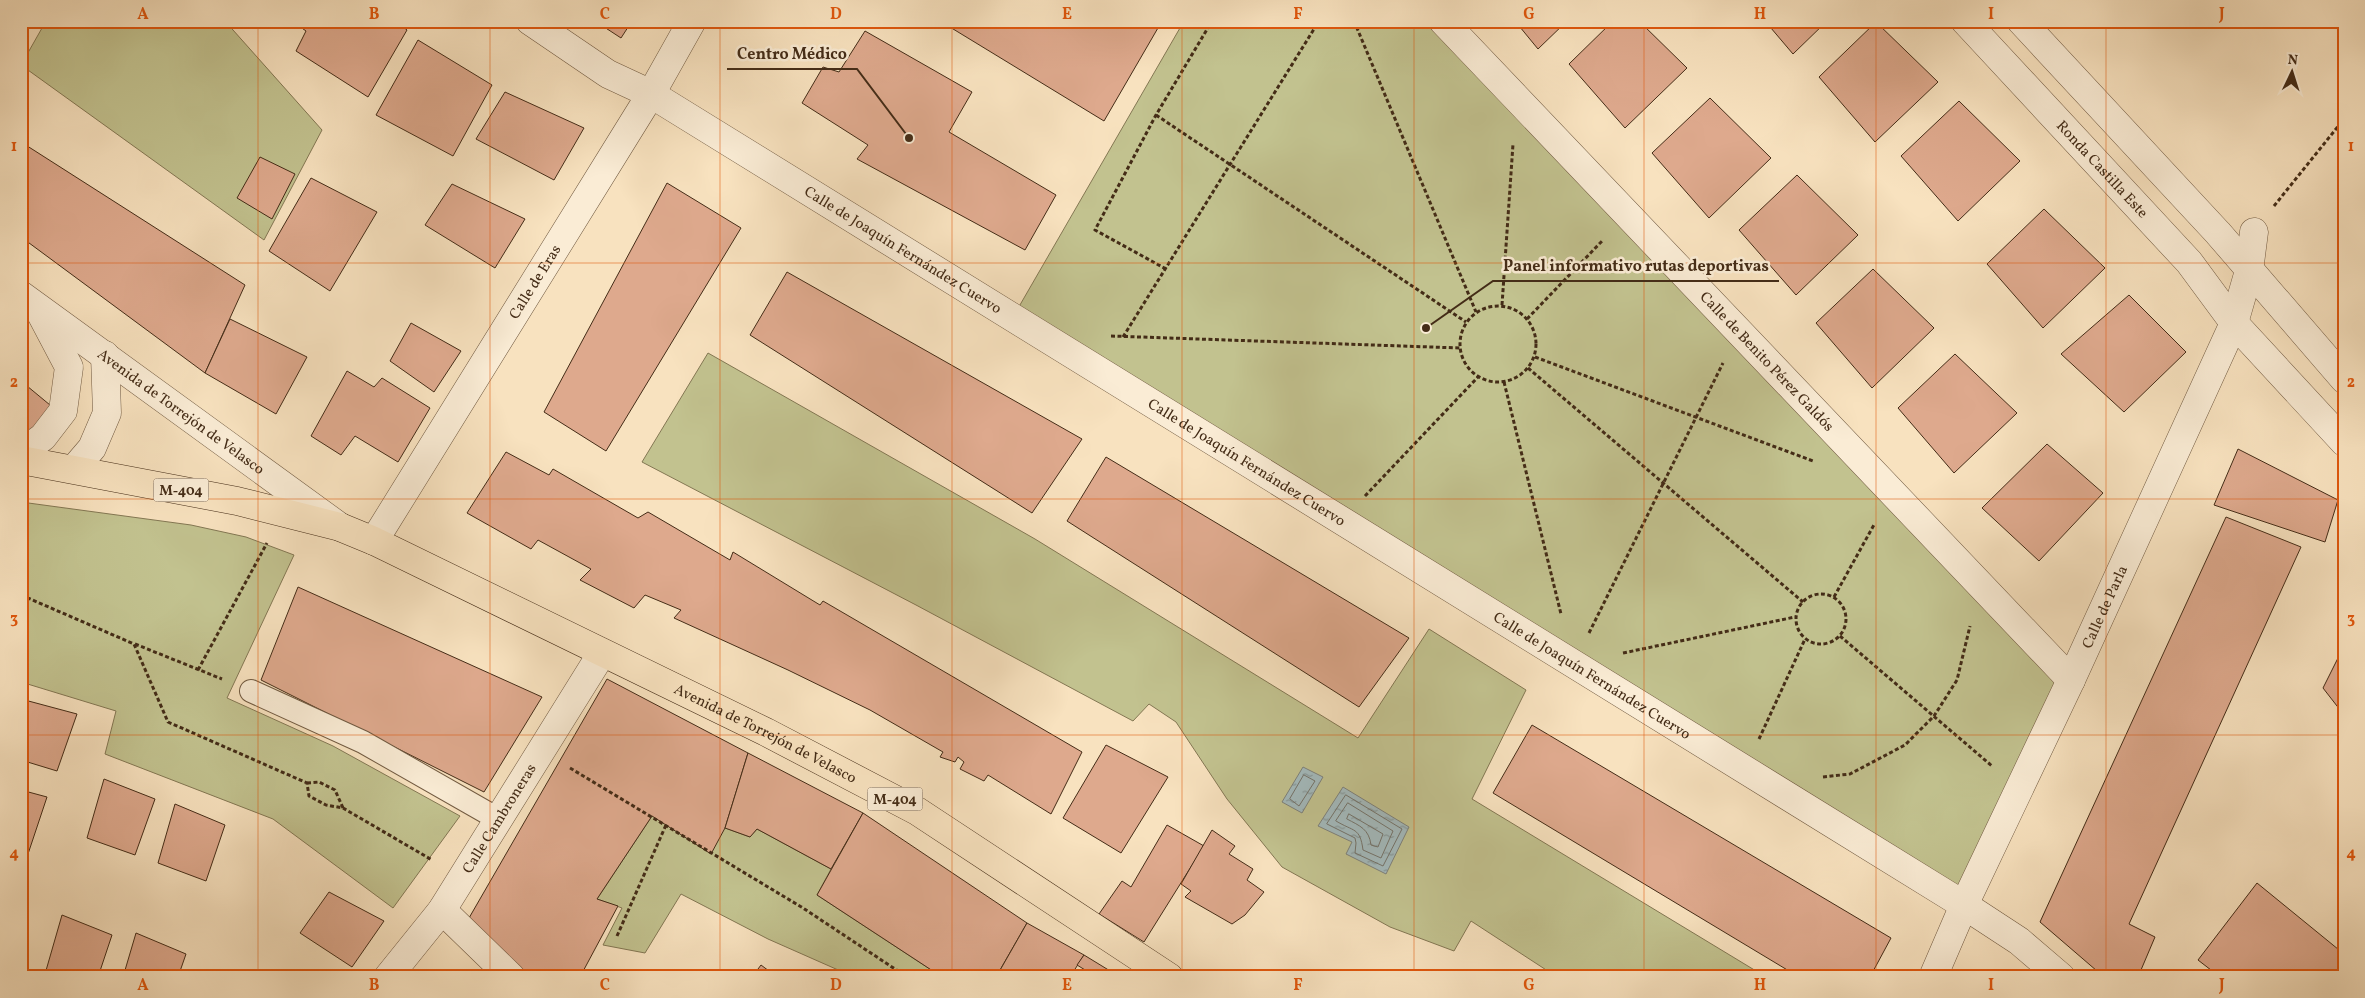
<svg xmlns="http://www.w3.org/2000/svg" width="2365" height="998" font-family="Vollkorn,serif">
<style>
.park{fill:#c2c28f;stroke:#837753}
.water{fill:url(#water-ripples);stroke:#7d817b}
.lines{fill:none;stroke-linecap:round;stroke-linejoin:round}
.shore{stroke:#74736a;stroke-width:1}
.building{fill:#dea98d;stroke:#442c17}
.lane-casing{stroke:#715a41;stroke-width:24}
.street-casing{stroke:#715a41;stroke-width:29}
.primary-casing{stroke:#442c17;stroke-width:29}
.path{stroke:#442c17;stroke-width:3;stroke-dasharray:4 2.5;stroke-linecap:butt}
.lane{stroke:#faecd5;stroke-width:22}
.street{stroke:#faecd5;stroke-width:28}
.primary{stroke:#f8e2bf;stroke-width:28}
.grid{fill:none;stroke:#e0570d;stroke-width:1;stroke-opacity:0.55}
.labels{text-anchor:middle;stroke-width:5;stroke-linejoin:round;paint-order:stroke}
.shield{fill:#faecd5;stroke:#7b6650;stroke-width:1}
.shield-label{font-size:14px;font-weight:bold;fill:#442c17}
.street-label{font-size:15px;fill:#442c17;stroke:#faecd5}
.leader{fill:none;stroke:#442c17;stroke-width:2}
.callout-dot{fill:#442c17;stroke:#faecd5;stroke-width:2}
.callout-label{font-size:16px;text-anchor:middle;font-weight:bold;fill:#442c17;stroke:#faecd5;stroke-width:5;stroke-linejoin:round;paint-order:stroke}
.neatline{fill:none;stroke:#e0570d;stroke-width:2}
.grid-label{font-size:16px;text-anchor:middle;font-weight:bold;fill:#e0570d}
</style>
<defs>
<pattern id="water-ripples" width="26" height="14" patternUnits="userSpaceOnUse" patternTransform="scale(1.25)"><rect width="26" height="14" fill="#a3babd"/><path d="M2 4q2-2 4 0t4 0M15 11q2-2 4 0t4 0" fill="none" stroke="#869799"/></pattern>
</defs>
<rect width="100%" height="100%" fill="#f8e2bf"/>
<filter id="stains"><feTurbulence type="fractalNoise" baseFrequency=".004" numOctaves="4"/><feColorMatrix values="0 0 0 0 .2 0 0 0 0 .09 0 0 0 0 .02 0 0 0 .5 -.17"/></filter>
<radialGradient id="worn" r=".72"><stop offset=".6" stop-color="#630" stop-opacity="0"/><stop offset="1" stop-color="#630" stop-opacity=".3"/></radialGradient>
<g class="park">
<polygon points="46,21 225,21 322,130 264,240 21,65"/>
<polygon points="1184,21 1446,21 2071,680 1964,905 1013,317"/>
<polygon points="708,353 1035,539 1358,738 1429,629 1526,690 1472,799 1766,977 1557,977 1471,921 1454,951 1390,927 1282,867 1227,799 1176,722 1149,704 1133,721 916,605 642,462"/>
<polygon points="21,502 191,525 246,537 294,555 227,698 333,746 460,816 393,908 273,819 105,754 116,711 21,682"/>
<polygon points="652,816 725,828 750,837 757,829 831,869 817,895 942,977 854,977 768,939 681,894 645,953 603,945 622,908 597,899"/>
</g>
<g class="water">
<polygon points="1303,767 1323,777 1302,813 1282,802"/>
<polygon points="1343,787 1409,827 1386,874 1346,854 1352,842 1318,826"/>
</g>
<g class="lines">
<g class="shore">
<polygon points="1304,775 1315,781 1299,806 1290,799"/>
<polygon points="1346,795 1402,829 1383,866 1355,853 1356,843 1355,838 1327,824"/>
<path d="M1348,803L1393,831L1381,858L1363,850C1360,827 1354,832 1336,821Z"/>
<path d="M1349,814L1383,834L1378,847L1371,845C1369,829 1360,826 1347,819Z"/>
</g>
</g>
<g class="building">
<polygon points="292,21 396,21 407,30 368,97 296,51 306,31"/>
<polygon points="595,21 632,21 621,38"/>
<polygon points="940,21 1162,21 1104,121"/>
<polygon points="1515,21 1567,21 1538,49"/>
<polygon points="1613,21 1639,21 1687,68 1625,128 1569,64"/>
<polygon points="1765,21 1827,21 1793,54"/>
<polygon points="1876,22 1938,82 1875,142 1819,77"/>
<polygon points="865,31 972,92 949,132 1056,195 1025,250 857,159 868,145 802,103 823,67 839,72"/>
<polygon points="418,40 492,85 453,156 376,115"/>
<polygon points="505,92 584,128 554,180 476,139"/>
<polygon points="1710,98 1771,158 1709,218 1652,153"/>
<polygon points="1959,101 2020,161 1958,221 1901,156"/>
<polygon points="21,142 245,285 205,373 21,237"/>
<polygon points="260,157 295,174 272,219 237,198"/>
<polygon points="1797,175 1858,235 1796,295 1739,230"/>
<polygon points="311,178 377,212 330,291 269,251"/>
<polygon points="667,183 741,228 606,451 544,412"/>
<polygon points="452,184 525,219 495,268 425,225"/>
<polygon points="2044,209 2105,268 2043,328 1987,264"/>
<polygon points="1873,269 1934,328 1872,388 1816,323"/>
<polygon points="787,272 1082,439 1032,513 750,335"/>
<polygon points="2129,295 2186,352 2124,412 2061,354"/>
<polygon points="230,319 307,357 276,414 205,373"/>
<polygon points="411,323 461,351 434,392 390,361"/>
<polygon points="1955,354 2017,413 1954,473 1898,408"/>
<polygon points="347,371 374,387 382,378 430,408 398,462 355,436 341,455 311,436"/>
<polygon points="21,381 50,405 34,438 21,437"/>
<polygon points="2047,444 2103,493 2039,561 1982,508"/>
<polygon points="2238,449 2338,500 2325,542 2214,505"/>
<polygon points="506,452 549,475 553,469 638,518 648,512 730,560 733,552 820,605 823,601 1082,752 1051,814 988,775 984,781 960,769 964,762 958,757 955,762 940,757 943,752 870,710 788,670 674,618 681,610 645,595 634,608 580,580 591,569 538,540 531,549 467,513"/>
<polygon points="1106,457 1409,638 1359,707 1067,521"/>
<polygon points="2226,517 2301,547 2129,924 2155,937 2138,977 2104,977 2040,922"/>
<polygon points="298,587 542,697 484,792 261,680"/>
<polygon points="2344,646 2344,715 2323,688"/>
<polygon points="607,679 748,753 725,828 711,854 652,816 597,899 618,906 580,977 530,977 469,918"/>
<polygon points="21,699 77,714 57,771 21,760"/>
<polygon points="1532,725 1891,938 1870,977 1799,977 1493,793"/>
<polygon points="1106,745 1168,777 1121,853 1063,818"/>
<polygon points="748,753 863,813 831,869 757,829 750,837 725,828"/>
<polygon points="104,779 155,799 135,855 87,838"/>
<polygon points="21,790 47,797 28,854 21,852"/>
<polygon points="175,804 225,825 206,881 158,863"/>
<polygon points="863,813 1027,923 996,977 942,977 817,895"/>
<polygon points="1167,825 1204,846 1144,942 1099,914 1122,881 1131,887"/>
<polygon points="1212,830 1235,846 1229,854 1253,869 1247,880 1264,892 1245,915 1232,924 1185,897 1191,891 1181,884"/>
<polygon points="2257,883 2344,954 2344,977 2220,977 2198,960"/>
<polygon points="329,892 384,921 352,967 300,933"/>
<polygon points="62,915 112,935 98,977 53,977 45,974"/>
<polygon points="1027,923 1084,955 1070,977 1006,977 999,972"/>
<polygon points="136,933 186,954 178,977 123,977"/>
<polygon points="1084,955 1120,977 1088,977 1090,973 1077,965"/>
<polygon points="761,965 777,977 752,977"/>
</g>
<g class="lines">
<defs>
<polyline id="lane" points="251,691 363,742 498,819"/>
<g id="street">
<path id="s1" d="M530,21L608,74L651,94L1964,905L2019,941L2061,977"/>
<path id="s2" d="M1443,21L2071,680"/>
<path id="s3" d="M1965,21L2189,262L2234,323L2344,442"/>
<polyline points="2021,21 2218,233 2344,379"/>
<path id="s4" d="M21,295L340,527"/>
<polyline points="21,453 43,437 63,411 69,367 40,312"/>
<polyline points="74,469 92,448 107,413 105,355"/>
<path id="s5" d="M374,541L651,94L692,21"/>
<polyline points="442,910 511,977"/>
<path id="s6" d="M388,977L442,910L602,653"/>
<path id="s7" d="M1933,977L1964,905L2071,680L2234,323L2249,271L2254,232"/>
</g>
<g id="primary">
<path id="s8" d="M21,460L237,501L340,527L374,541L766,732L917,811L1169,977"/>
</g>
</defs>
<use href="#lane" class="lane-casing"/>
<use href="#street" class="street-casing"/>
<use href="#primary" class="primary-casing"/>
<g class="path">
<polyline points="1354,21 1476,312"/>
<polyline points="1156,115 1466,322"/>
<polyline points="2274,206 2344,119"/>
<polyline points="1166,269 1095,230 1156,115 1212,21"/>
<polyline points="1502,305 1513,144"/>
<circle cx="1498" cy="344" r="38"/>
<polyline points="1527,319 1603,240"/>
<polyline points="1111,336 1460,348"/>
<polyline points="1123,337 1319,21"/>
<polyline points="1535,357 1813,461"/>
<polyline points="1528,368 1803,602"/>
<polyline points="1504,382 1561,614"/>
<polyline points="1365,496 1478,377"/>
<circle cx="1821" cy="619" r="25"/>
<polyline points="21,595 134,644 168,722 307,783 309,796 326,805 343,808 432,860"/>
<polyline points="1834,597 1875,523"/>
<polyline points="1589,633 1723,363"/>
<polyline points="1840,636 1992,766"/>
<polyline points="135,644 222,679"/>
<polyline points="1623,653 1795,617"/>
<polyline points="198,670 267,543"/>
<polyline points="1759,739 1805,639"/>
<polyline points="570,768 803,908 907,977"/>
<polyline points="1823,777 1850,774 1905,745 1934,716 1957,680 1970,626"/>
<polyline points="307,783 319,782 335,790 343,808"/>
<polyline points="617,936 666,825"/>
</g>
<use href="#lane" class="lane"/>
<use href="#street" class="street"/>
<use href="#primary" class="primary"/>
</g>
<path class="grid" d="M258,21V977M490,21V977M720,21V977M952,21V977M1182,21V977M1414,21V977M1644,21V977M1876,21V977M2106,21V977M21,263H2344M21,499H2344M21,735H2344"/>
<g class="labels">
<g class="shield">
<rect x="153.5" y="478.5" width="55" height="23" rx="4"/>
<rect x="867.5" y="787.5" width="55" height="23" rx="4"/>
</g>
<g class="shield-label">
<text x="181" y="495">M-404</text>
<text x="895" y="804">M-404</text>
</g>
<g class="street-label">
<text dy="5" stroke="none"><textPath href="#s3" startOffset="202">Ronda Castilla Este</textPath></text>
<text dy="5" stroke="none"><textPath href="#s1" startOffset="438">Calle de Joaquín Fernández Cuervo</textPath></text>
<text dy="5" stroke="none"><textPath href="#s5" startOffset="305">Calle de Eras</textPath></text>
<text dy="5" stroke="none"><textPath href="#s2" startOffset="470">Calle de Benito Pérez Galdós</textPath></text>
<text dy="5" stroke="none"><textPath href="#s4" startOffset="198">Avenida de Torrejón de Velasco</textPath></text>
<text dy="5" stroke="none"><textPath href="#s1" startOffset="842">Calle de Joaquín Fernández Cuervo</textPath></text>
<text dy="5" stroke="none"><textPath href="#s7" startOffset="408">Calle de Parla</textPath></text>
<text dy="5" stroke="none"><textPath href="#s1" startOffset="1248">Calle de Joaquín Fernández Cuervo</textPath></text>
<text dy="5" stroke="none"><textPath href="#s8" startOffset="799">Avenida de Torrejón de Velasco</textPath></text>
<text dy="5" stroke="none"><textPath href="#s6" startOffset="194">Calle Cambroneras</textPath></text>
</g>
</g>
<path class="leader" d="M909 138L857 69H727M1426 328L1493 281H1779"/>
<g class="callout-dot">
<circle cx="909" cy="138" r="5"/>
<circle cx="1426" cy="328" r="5"/>
</g>
<g class="callout-label">
<text x="792" y="59">Centro Médico</text>
<text x="1636" y="271">Panel informativo rutas deportivas</text>
</g>
<rect width="2365" height="998" fill="none" stroke="#f8e2bf" stroke-width="55"/>
<g transform="translate(2292 72) rotate(4)" stroke="#faecd5" stroke-width="4" paint-order="stroke">
<path d="M0-4L9 19L0 12L-9 19Z" fill="#442c17"/>
<text y="-8" font-size="14" font-weight="bold" text-anchor="middle" fill="#442c17">N</text>
</g>
<rect x="28" y="28" width="2310" height="942" class="neatline"/>
<g class="grid-label">
<text x="143" y="19">A</text>
<text x="374" y="19">B</text>
<text x="605" y="19">C</text>
<text x="836" y="19">D</text>
<text x="1067" y="19">E</text>
<text x="1298" y="19">F</text>
<text x="1529" y="19">G</text>
<text x="1760" y="19">H</text>
<text x="1991" y="19">I</text>
<text x="2222" y="19">J</text>
<text x="14" y="151">1</text>
<text x="2351" y="151">1</text>
<text x="14" y="387">2</text>
<text x="2351" y="387">2</text>
<text x="14" y="623">3</text>
<text x="2351" y="623">3</text>
<text x="14" y="858">4</text>
<text x="2351" y="858">4</text>
<text x="143" y="990">A</text>
<text x="374" y="990">B</text>
<text x="605" y="990">C</text>
<text x="836" y="990">D</text>
<text x="1067" y="990">E</text>
<text x="1298" y="990">F</text>
<text x="1529" y="990">G</text>
<text x="1760" y="990">H</text>
<text x="1991" y="990">I</text>
<text x="2222" y="990">J</text>
</g>
<rect width="100%" height="100%" filter="url(#stains)"/>
<rect width="100%" height="100%" fill="url(#worn)"/>
</svg>
